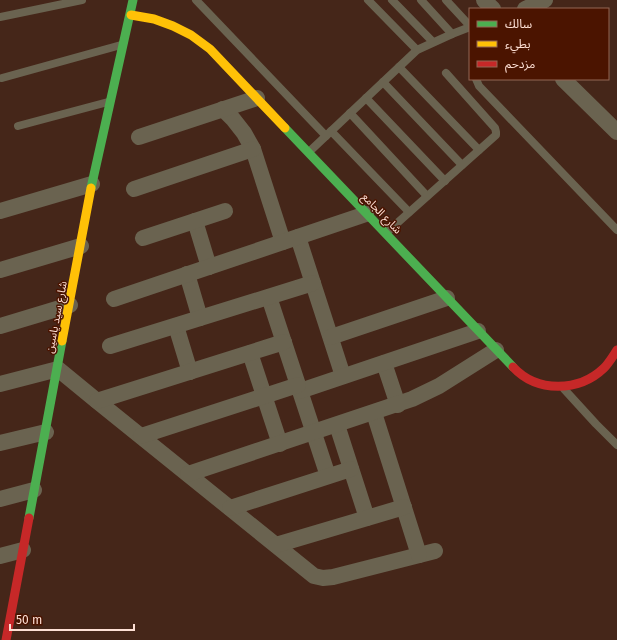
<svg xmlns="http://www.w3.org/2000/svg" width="617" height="640" font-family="'Fira Sans','Noto Sans Arabic',sans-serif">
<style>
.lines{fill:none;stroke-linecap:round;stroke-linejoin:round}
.lane{stroke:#6a6350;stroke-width:8}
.street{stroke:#6a6350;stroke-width:16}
.fast{stroke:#4caf50;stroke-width:9}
.slow{stroke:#ffc107;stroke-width:9}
.jam{stroke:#c62828;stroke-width:9}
.labels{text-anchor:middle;stroke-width:3;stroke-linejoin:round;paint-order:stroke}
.street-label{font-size:11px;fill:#fee0d5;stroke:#4b1400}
</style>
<rect width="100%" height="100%" fill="#452619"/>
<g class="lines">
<g class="lane">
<polyline points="196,0 326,136"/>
<polyline points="368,0 417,50"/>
<polyline points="392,0 433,42"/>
<polyline points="421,0 452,34"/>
<polyline points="446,0 470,26"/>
<polyline points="0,17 82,0"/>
<polyline points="399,67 479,150"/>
<polyline points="2,78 121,45"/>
<polyline points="476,79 479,86 617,230"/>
<polyline points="383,82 462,165"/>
<polyline points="366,98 445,181"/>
<polyline points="350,113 427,196"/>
<polyline points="18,126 108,102"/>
<polyline points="331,131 409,212"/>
<polyline points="310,151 417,50 452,34 470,27"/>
<polyline points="386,233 496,135 496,132 495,128 446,73"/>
<polyline points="564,389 596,424 617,445"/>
</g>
<g class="street">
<polyline points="484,0 493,9"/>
<polyline points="525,9 545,0"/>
<polyline points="563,79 617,132"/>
<polyline points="223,109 233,119 244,133 253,149 283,242"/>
<polyline points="139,137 257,98"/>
<polyline points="134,189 253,149"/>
<polyline points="0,211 92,184"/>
<polyline points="195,221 209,267"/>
<polyline points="298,237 343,376"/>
<polyline points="143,238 225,211"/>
<polyline points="0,270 81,246"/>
<polyline points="187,274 200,318"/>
<polyline points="269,297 328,476"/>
<polyline points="114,299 366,214"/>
<polyline points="0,326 70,305"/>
<polyline points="176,326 190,372"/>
<polyline points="331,337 447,298"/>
<polyline points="110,346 313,283"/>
<polyline points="250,353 280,444"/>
<polyline points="384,363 398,405"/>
<polyline points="0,384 58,369 97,401 314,576 323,578 333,577 435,551"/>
<polyline points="300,391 478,331"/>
<polyline points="97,401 284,342"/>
<polyline points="374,413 419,555"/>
<polyline points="337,425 367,518"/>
<polyline points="141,436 298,385"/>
<polyline points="0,443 46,432"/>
<polyline points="188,474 412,399 439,386 496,350"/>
<polyline points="0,499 34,490"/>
<polyline points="230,508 351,469"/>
<polyline points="276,545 404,507"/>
<polyline points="0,556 23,550"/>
</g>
<g class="fast">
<polyline points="285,128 513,367"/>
<polyline points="91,188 133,0"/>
<polyline points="29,518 62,341"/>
</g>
<g class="slow">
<polyline points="131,15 154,19 173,26 191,35 210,49 285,128"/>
<polyline points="62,341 91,188"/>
</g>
<g class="jam">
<path d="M513,367C537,393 579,392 604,368C609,363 613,356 617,350"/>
<polyline points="6,640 29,518"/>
</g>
</g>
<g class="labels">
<g class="street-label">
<text transform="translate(382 213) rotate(46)" y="4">شارع الجامع</text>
<text transform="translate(56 317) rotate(-79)" y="4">شارع سيد ياسين</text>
</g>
</g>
<rect x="469" y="8" width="140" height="72" fill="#4b1400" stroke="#936655"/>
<rect x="477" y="21" width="20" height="6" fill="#4caf50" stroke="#936655"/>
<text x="505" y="28" font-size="12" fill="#fee0d5">سالك</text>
<rect x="477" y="41" width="20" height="6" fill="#ffc107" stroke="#936655"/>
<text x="505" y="48" font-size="12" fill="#fee0d5">بطيء</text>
<rect x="477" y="61" width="20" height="6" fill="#c62828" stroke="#936655"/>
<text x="505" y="68" font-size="12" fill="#fee0d5">مزدحم</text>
<path d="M10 624v6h124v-6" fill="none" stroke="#fee0d5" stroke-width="2"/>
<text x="16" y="624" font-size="12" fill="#fee0d5" stroke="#4b1400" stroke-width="3" paint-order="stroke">50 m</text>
</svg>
